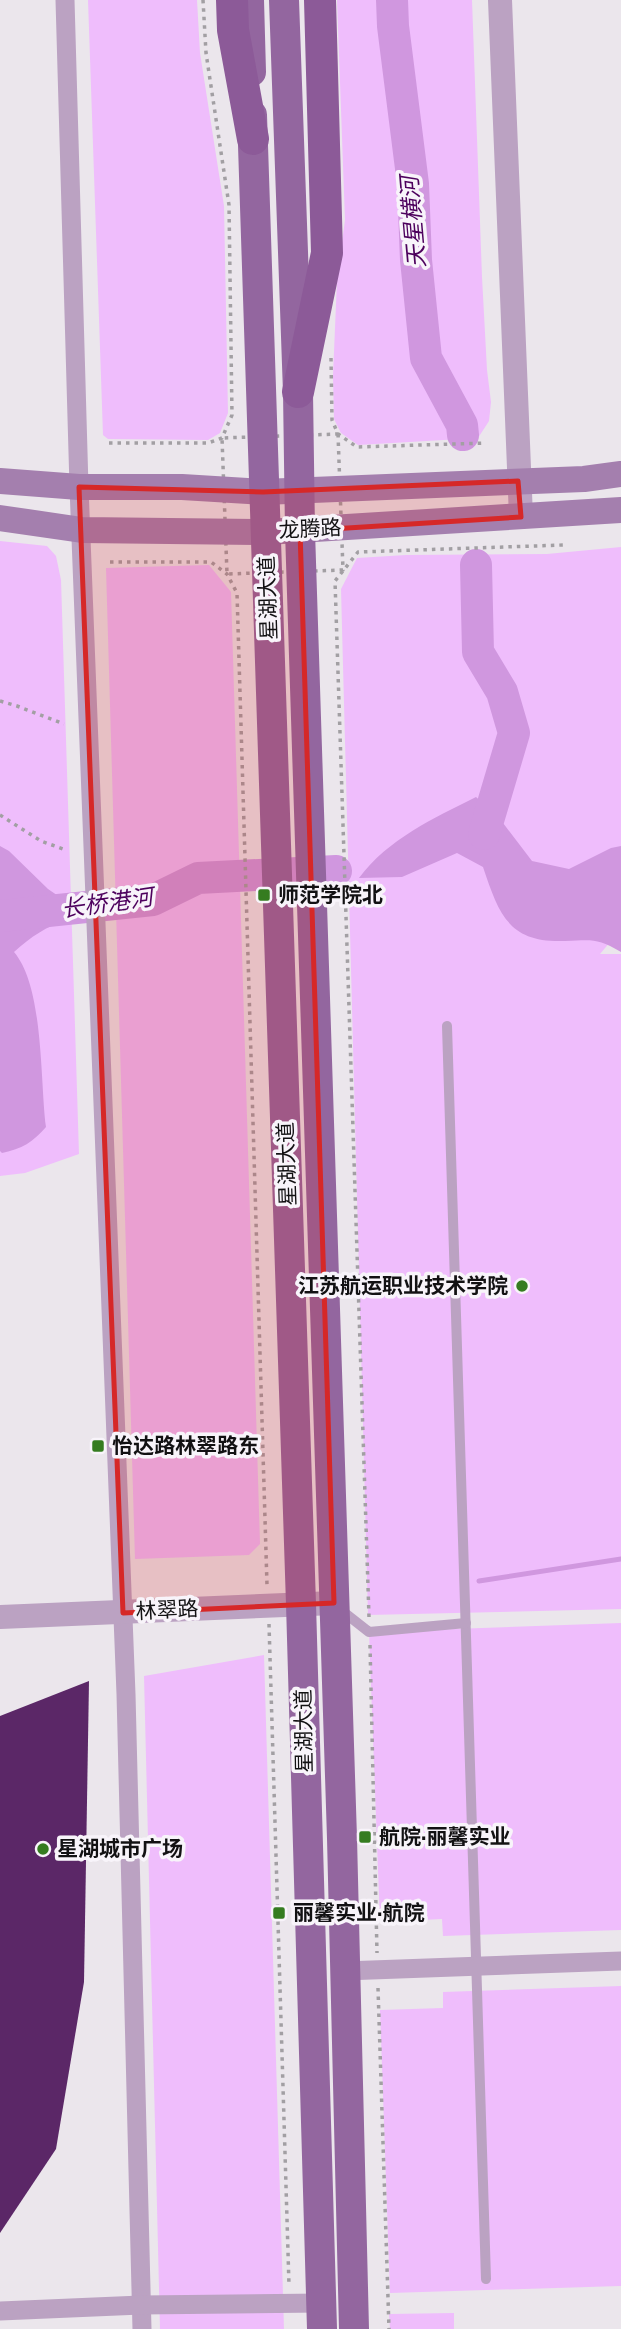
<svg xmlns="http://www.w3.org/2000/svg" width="621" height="2329" font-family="'Titillium Web','Noto Sans SC',sans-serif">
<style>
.green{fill:#efbdfc}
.water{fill:#d097df}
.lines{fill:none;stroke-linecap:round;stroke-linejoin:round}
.stream{stroke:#d097df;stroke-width:5}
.river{stroke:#d097df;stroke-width:32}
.building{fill:#5b2767}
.path{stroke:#a29fa3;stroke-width:3.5;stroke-dasharray:3.5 5;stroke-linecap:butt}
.service{stroke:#bba2c2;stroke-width:10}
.minor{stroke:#bba2c2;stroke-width:19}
.tertiary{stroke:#bba2c2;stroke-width:24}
.secondary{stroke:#a47fae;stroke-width:26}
.primary{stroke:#93669f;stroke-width:30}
.trunk{stroke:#8c5a98;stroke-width:32}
.marked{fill:#d62828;fill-opacity:0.2;stroke:#d62828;stroke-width:5;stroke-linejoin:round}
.poi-dot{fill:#357c20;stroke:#f8f4fa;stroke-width:2.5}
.labels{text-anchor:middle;stroke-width:7;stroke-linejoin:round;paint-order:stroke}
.street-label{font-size:21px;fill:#121113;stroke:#f8f4fa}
.poi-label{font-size:21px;font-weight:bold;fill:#121113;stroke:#f8f4fa;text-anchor:start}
.water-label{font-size:23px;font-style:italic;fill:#4d015d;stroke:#f8f4fa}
</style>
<rect width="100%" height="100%" fill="#ebe6ec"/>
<g class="green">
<polygon points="88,0 197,0 200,53 224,206 228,413 220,433 208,440 108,439 103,435"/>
<polygon points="337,0 472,0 482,277 487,370 491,402 489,421 478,438 358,445 341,433 334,419 333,376 337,280 345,220"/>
<polygon points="0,541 47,546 56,556 61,580 79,1154 25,1173 0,1176"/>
<polygon points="621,547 621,929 600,954 621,954 621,1609 368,1615 341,589 357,558 406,555 547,554"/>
<polygon points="209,565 231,592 260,1544 249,1555 135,1559 106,568"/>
<polygon points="621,1623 621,1930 443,1936 442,1919 380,1922 369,1632"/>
<polygon points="264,1655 284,2329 160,2329 144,1676"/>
<polygon points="621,1986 621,2286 390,2293 380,2010 443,2008 443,1992"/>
<polygon points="454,2313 454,2329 390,2329 389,2314"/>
</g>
<g class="water">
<path d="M476,797L500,819L532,861L569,869L611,848L621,846V952C597,938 593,940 565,941C508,943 499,914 483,867L457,853L402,877L359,878C388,839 434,818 476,797Z"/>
<path d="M0,846L9,851L48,889L67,902L68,920C46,926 31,937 14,952C44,987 40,1081 46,1127C33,1142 22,1149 2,1153L0,1151Z"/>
</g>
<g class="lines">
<polyline class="stream" points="479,1581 621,1559"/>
<g class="river">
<polyline points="392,0 393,26 413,184 416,260 426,358 462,425 463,435"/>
<polyline points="476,565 478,652 502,692 514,733 484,834"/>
<polyline points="0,916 153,900 198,878 336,871"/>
</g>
</g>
<polygon class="building" points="89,1681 84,1982 56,2149 0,2233 0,1716"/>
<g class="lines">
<g class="path">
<polyline points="331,358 332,420 338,434 357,447 486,443"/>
<polygon points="338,434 343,570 227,574 222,438"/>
<polyline points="109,443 208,443 222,438 232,415 229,205 206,53 203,0"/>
<polyline points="110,562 211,562 227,574 237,593 267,1585"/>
<polyline points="0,701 17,706 64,724"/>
<polyline points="0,815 41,841 63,849"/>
<polyline points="369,1617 335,581 358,552 563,545"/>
<polyline points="269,1624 289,2285"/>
<polyline points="370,1645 377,1953"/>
<polyline points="378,1988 389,2329"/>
</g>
<g class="service">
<polyline points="447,1026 486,2279"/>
<polyline points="341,1610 369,1632 466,1623"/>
</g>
<g class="minor">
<polyline points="65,0 79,487 126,1694 142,2329"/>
<polyline points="344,1971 621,1961"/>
<polyline points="0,2311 141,2305 321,2303"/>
</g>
<g class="tertiary">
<polyline points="500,0 521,517"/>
<polyline points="0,1617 334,1603"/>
</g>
<g class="secondary">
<polyline points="0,481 79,487 182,487 263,492 584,479 621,474"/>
<polyline points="0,518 82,530 266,532 621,510"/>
</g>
<g class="primary">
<polyline points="249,0 251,72"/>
<polyline points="284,0 298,392 300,531 342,1838 354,2329"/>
<polyline points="252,115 301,1604 322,2329"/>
</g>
<g class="trunk">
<polyline points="232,0 233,30 253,139"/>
<polyline points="298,392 327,253 320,0"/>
</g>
</g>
<path class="marked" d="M518,481L521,517L300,531L334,1603L123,1613L79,487L263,492Z"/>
<g class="poi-dot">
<rect x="257" y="888" width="14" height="14" rx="3.5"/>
<circle cx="522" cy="1286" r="7"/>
<rect x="91" y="1439" width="14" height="14" rx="3.5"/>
<rect x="358" y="1830" width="14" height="14" rx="3.5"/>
<circle cx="43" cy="1849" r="7"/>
<rect x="272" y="1906" width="14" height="14" rx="3.5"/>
</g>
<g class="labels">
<g class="street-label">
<text transform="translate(310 529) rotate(-3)" y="7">龙腾路</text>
<text transform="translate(268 598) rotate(-92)" y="7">星湖大道</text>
<text transform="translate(287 1164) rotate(-92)" y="7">星湖大道</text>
<text transform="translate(167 1610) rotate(-3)" y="7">林翠路</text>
<text transform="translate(304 1731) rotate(-91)" y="7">星湖大道</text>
</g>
<g class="poi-label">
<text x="278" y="902">师范学院北</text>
<text x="508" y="1293" text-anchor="end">江苏航运职业技术学院</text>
<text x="112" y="1453">怡达路林翠路东</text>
<text x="379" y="1844">航院·丽馨实业</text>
<text x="57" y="1856">星湖城市广场</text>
<text x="293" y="1920">丽馨实业·航院</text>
</g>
<g class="water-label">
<text transform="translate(413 222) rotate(-95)" y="8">天星横河</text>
<text transform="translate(107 903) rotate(-8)" y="8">长桥港河</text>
</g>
</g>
</svg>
